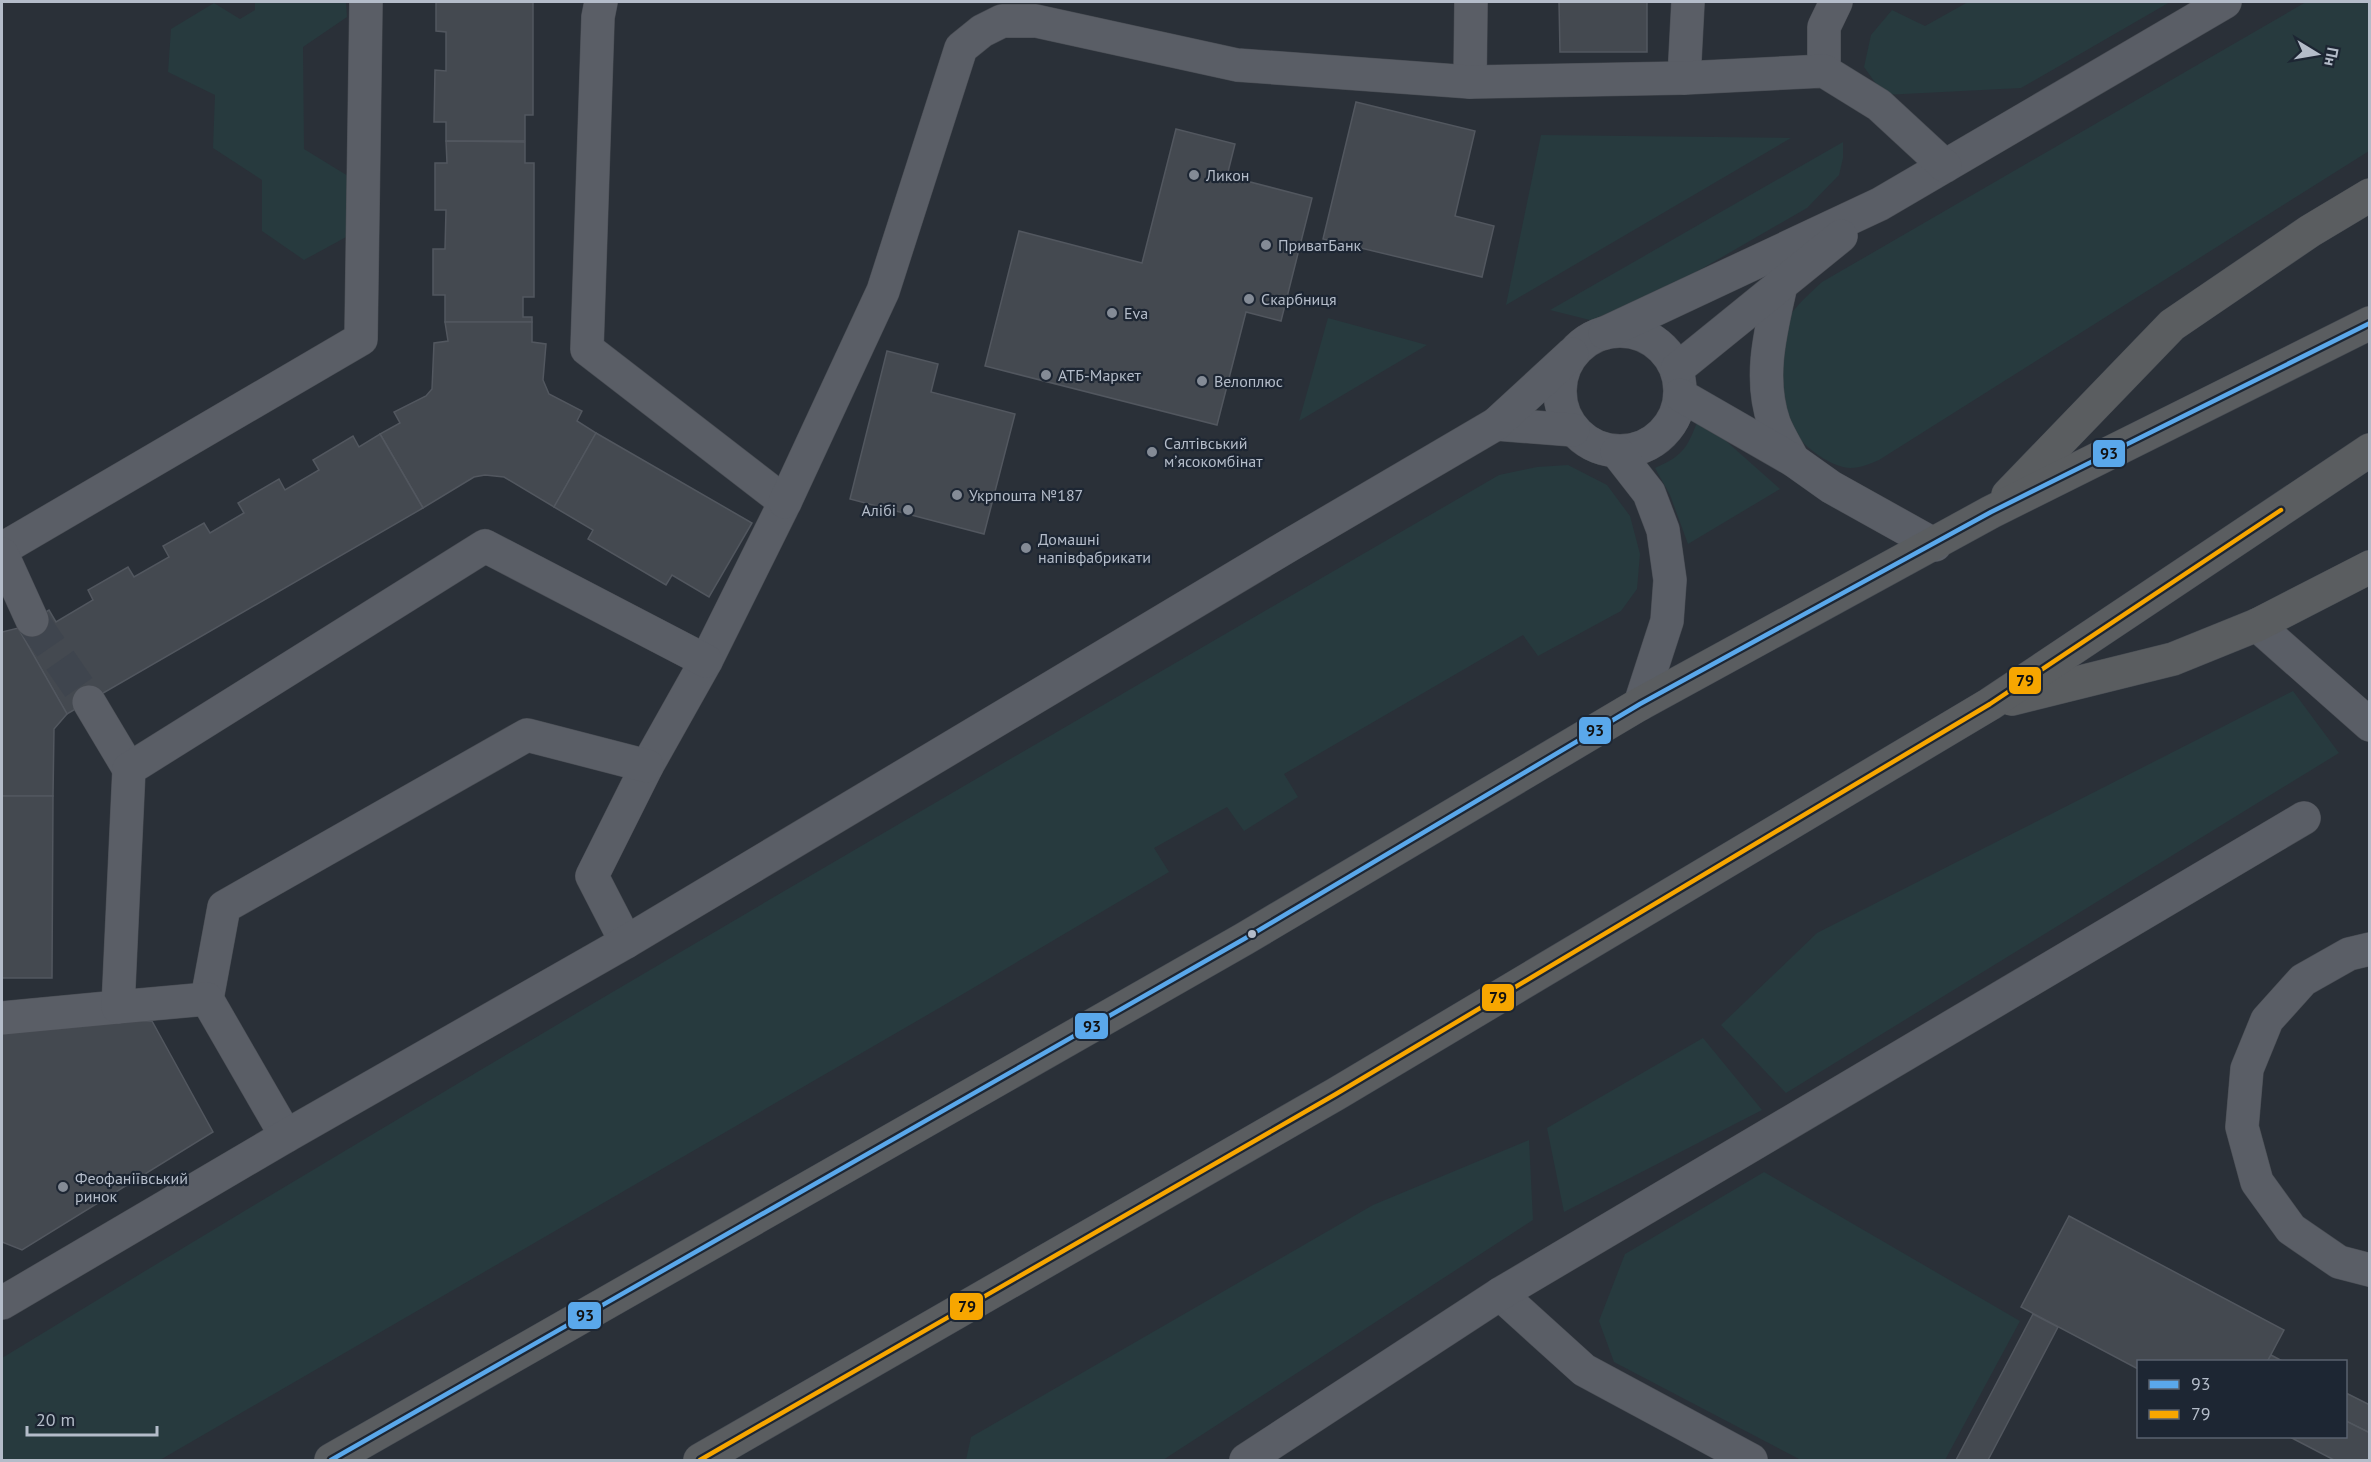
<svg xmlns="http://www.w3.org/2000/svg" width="2371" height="1462" font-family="'PT Sans',sans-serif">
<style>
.green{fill:#273a3e}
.building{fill:#444950;stroke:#52575f;stroke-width:1.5}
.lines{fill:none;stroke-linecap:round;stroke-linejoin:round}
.minor-tunnel{stroke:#3f454e;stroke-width:33;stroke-dasharray:33 16;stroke-linecap:butt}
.minor-casing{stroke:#484c53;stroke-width:34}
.highway-casing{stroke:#474c53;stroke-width:34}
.minor{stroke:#5a5e66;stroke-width:33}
.highway{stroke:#5a5d60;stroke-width:33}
.bus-1-casing{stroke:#1d2633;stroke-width:9}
.bus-2-casing{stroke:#1d2633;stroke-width:9}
.bus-1{stroke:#5aa8eb;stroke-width:4.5}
.bus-2{stroke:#f7a600;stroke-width:4.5}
.poi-dot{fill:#848b96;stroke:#1d2633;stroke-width:2}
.bus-dot{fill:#b4bcc9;stroke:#1d2633;stroke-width:2}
.labels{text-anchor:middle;stroke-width:4.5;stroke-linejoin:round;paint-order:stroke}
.poi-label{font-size:16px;fill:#b4bcc9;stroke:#1d2633;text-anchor:start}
.line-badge{stroke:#1d2633;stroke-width:2}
.pale-badge-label{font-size:16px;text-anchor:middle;font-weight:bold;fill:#111}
</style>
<rect width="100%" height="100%" fill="#2a3038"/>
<g class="green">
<polygon points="255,2 346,2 347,17 303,47 304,149 348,176 348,236 304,260 262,231 262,180 213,148 215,95 168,72 171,29 214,3 240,19 255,10"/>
<polygon points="1968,2 2170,2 2021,88 1884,95 1864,67 1871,35 1892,10 1925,26"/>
<path d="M2306,2H2369V151L1879,460C1867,465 1856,470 1843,467C1819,461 1784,431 1780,405C1778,392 1777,353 1779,341C1783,316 1805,298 1822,282Z"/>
<polygon points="1541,135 1791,138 1506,305"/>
<polygon points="1843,142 1843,158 1839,175 1807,208 1606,324 1550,310"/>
<polygon points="1328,318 1427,345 1299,421"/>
<path d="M1699,417L1780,489L1688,544L1670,495L1655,468C1685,455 1688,446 1699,417Z"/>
<path d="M1568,465L1607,485L1630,516L1640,554L1637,589L1621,611L1538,656L1523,635L1284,774L1298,797L1244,831L1227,807L1154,848L1169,872L941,1007L160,1460H2V1358C496,1056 998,766 1499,475L1537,467Z"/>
<polygon points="2293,691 2339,753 1786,1093 1721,1025 1817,933"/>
<polygon points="1703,1038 1762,1110 1564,1212 1547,1128"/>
<polygon points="1529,1140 1533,1220 1163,1460 966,1460 971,1437 1373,1205"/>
<polygon points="1764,1172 2020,1321 1945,1460 1801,1460 1614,1362 1599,1321 1625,1254"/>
</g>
<g class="building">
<polygon points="436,2 533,2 533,115 525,115 525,141 446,141 446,122 434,122 435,70 446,71 446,32 436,31"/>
<polygon points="1559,2 1647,2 1647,52 1560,52"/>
<polygon points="1356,102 1475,131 1455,216 1494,226 1482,277 1323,239"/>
<polygon points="1176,129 1235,144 1227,176 1312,198 1281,321 1246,312 1217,425 985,366 1019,231 1142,263"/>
<polygon points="446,141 525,142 525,163 534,163 534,297 523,297 523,317 532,317 532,322 445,322 445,295 433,295 433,249 445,249 446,210 435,210 435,163 447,163"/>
<polygon points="445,322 532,322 532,342 546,344 543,380 549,394 582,411 577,421 596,433 554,507 504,477 485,475 474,477 423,508 380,434 400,423 394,412 426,396 432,389 434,343 448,341"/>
<polygon points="887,351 938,364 931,392 1015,414 984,534 850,499"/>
<polygon points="596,433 752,523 709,597 672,575 666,585 588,539 593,530 554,507"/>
<polygon points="380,434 423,508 67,714 18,628 49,610 56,622 93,600 88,590 128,567 134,577 169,557 163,546 204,523 210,533 244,513 238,503 279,479 285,490 319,470 313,460 353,436 359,447"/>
<polygon points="18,628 67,714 54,729 53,796 2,796 2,632"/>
<polygon points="2,796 53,796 52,978 2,978"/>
<polygon points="152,1021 213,1132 22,1250 2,1242 2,1024"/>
<polygon points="2069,1216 2284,1330 2267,1362 2138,1362 2138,1369 2021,1307"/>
<polygon points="2033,1314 2058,1327 1988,1460 1956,1460"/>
<polygon points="2271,1355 2284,1362 2267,1362"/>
<polygon points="2346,1393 2370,1405 2370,1433 2346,1421"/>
<polygon points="2346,1421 2370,1433 2369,1460 2334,1460 2288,1436 2346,1436"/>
</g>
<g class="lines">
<polyline class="minor-tunnel" points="32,620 89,702"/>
<defs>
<g id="minor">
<polyline points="601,2 598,17 587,349 785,502 706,661 647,766 592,876 626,942"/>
<polyline points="1824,71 1824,27 1836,2"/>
<polyline points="1684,78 1688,2"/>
<polyline points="1470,82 1471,2"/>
<path d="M1781,285C1771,330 1758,377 1774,423C1779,436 1787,448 1793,460"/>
<circle cx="1620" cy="391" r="60"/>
<polyline points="1605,333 1880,204 2225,2"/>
<polyline points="1677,369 1841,236"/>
<polyline points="1680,395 1793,460 1831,487 1935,545"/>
<polyline points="1496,424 1573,430"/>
<polyline points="1617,452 1649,493 1663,530 1670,580 1667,621 1640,704"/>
<polyline points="785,502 883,291 961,48 982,31 1002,21 1036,21 1237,65 1470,82 1684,78 1824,71 1879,105 1945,166"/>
<polyline points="2,549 361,339 366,2"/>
<polyline points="2,554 32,620"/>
<polyline points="2257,625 2370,725"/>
<polyline points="89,702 129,769"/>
<polyline points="2370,949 2349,954 2303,980 2267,1020 2247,1069 2242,1127 2257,1182 2291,1229 2339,1262 2370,1270"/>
<polyline points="207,999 224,907 527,735 647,766"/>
<polyline points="2,1018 118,1007"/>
<polyline points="286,1136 207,999 118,1007 129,769 485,546 706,661"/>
<polyline points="1500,1294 1584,1370 1751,1460"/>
<polyline points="2,1303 286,1136 626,942 1288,546 1496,424 1572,354"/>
<polyline points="1246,1460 1500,1294 2304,818"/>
</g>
<g id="highway">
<polyline points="2008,495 2172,325 2310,231 2370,195"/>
<polyline points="2012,699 2173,659 2257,625 2370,567"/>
<polyline points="331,1460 1244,939 1640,704 1991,512 2370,323"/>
<polyline points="700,1460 1336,1094 1990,704 2370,450"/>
</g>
</defs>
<use href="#minor" class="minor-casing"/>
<use href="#highway" class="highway-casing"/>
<use href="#minor" class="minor"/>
<use href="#highway" class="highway"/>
<defs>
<polyline id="bus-1" points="331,1460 1244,939 1640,704 1991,512 2370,323"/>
<polyline id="bus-2" points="700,1460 1336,1094 1990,704 2281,510"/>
</defs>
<use href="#bus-1" class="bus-1-casing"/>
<use href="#bus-2" class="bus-2-casing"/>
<use href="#bus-1" class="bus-1"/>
<use href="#bus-2" class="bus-2"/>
</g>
<g class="poi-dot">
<circle cx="1194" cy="175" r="6"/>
<circle cx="1266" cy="245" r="6"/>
<circle cx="1249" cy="299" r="6"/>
<circle cx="1112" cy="313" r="6"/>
<circle cx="1046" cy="375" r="6"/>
<circle cx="1202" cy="381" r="6"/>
<circle cx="1152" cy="452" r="6"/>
<circle cx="957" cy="495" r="6"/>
<circle cx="908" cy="510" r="6"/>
<circle cx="1026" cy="548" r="6"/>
<circle cx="63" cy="1187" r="6"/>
</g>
<circle class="bus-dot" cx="1252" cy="934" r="5"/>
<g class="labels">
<g class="poi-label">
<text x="1206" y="181">Ликон</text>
<text x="1278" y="251">ПриватБанк</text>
<text x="1261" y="305">Скарбниця</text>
<text x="1124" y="319">Eva</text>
<text x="1058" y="381">АТБ-Маркет</text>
<text x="1214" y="387">Велоплюс</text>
<text x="1164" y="449">Салтівський<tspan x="1164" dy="18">мʼясокомбінат</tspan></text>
<text x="969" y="501">Укрпошта №187</text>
<text x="896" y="516" text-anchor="end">Алібі</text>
<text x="1038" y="545">Домашні<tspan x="1038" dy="18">напівфабрикати</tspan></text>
<text x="75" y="1184">Феофаніївський<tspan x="75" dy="18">ринок</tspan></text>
</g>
</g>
<g class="line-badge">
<rect x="2092" y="439" width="34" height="29" rx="6" fill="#5aa8eb"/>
<rect x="2008" y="666" width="34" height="29" rx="6" fill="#f7a600"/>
<rect x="1578" y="716" width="34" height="29" rx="6" fill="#5aa8eb"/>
<rect x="1481" y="983" width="34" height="29" rx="6" fill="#f7a600"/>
<rect x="1074" y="1012" width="35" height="28" rx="6" fill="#5aa8eb"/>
<rect x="949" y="1292" width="35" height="29" rx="6" fill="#f7a600"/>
<rect x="567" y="1301" width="35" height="29" rx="6" fill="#5aa8eb"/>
</g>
<g class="pale-badge-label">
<text x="2109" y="459">93</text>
<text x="2025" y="686">79</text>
<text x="1595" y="736">93</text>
<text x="1498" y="1003">79</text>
<text x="1092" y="1032">93</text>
<text x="967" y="1312">79</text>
<text x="585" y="1321">93</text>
</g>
<rect width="2371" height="1462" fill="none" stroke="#b4bcc9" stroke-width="6"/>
<rect x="2137" y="1360" width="210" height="78" fill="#1d2633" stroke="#59626f" stroke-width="1.5"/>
<rect x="2149" y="1380" width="30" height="9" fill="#5aa8eb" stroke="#59626f" stroke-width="1.5"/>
<text x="2191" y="1390" font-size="18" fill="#b4bcc9">93</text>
<rect x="2149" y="1410" width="30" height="9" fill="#f7a600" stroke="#59626f" stroke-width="1.5"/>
<text x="2191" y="1420" font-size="18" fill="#b4bcc9">79</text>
<g transform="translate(2317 54) rotate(101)" stroke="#1d2633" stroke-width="4.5" paint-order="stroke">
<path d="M0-4.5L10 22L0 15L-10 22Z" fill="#b4bcc9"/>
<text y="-9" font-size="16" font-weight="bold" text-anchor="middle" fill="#b4bcc9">Пн</text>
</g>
<path d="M27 1426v9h130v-9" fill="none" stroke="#b4bcc9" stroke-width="3"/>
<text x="36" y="1426" font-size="18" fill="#b4bcc9" stroke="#1d2633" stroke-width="4.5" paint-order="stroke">20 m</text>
</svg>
